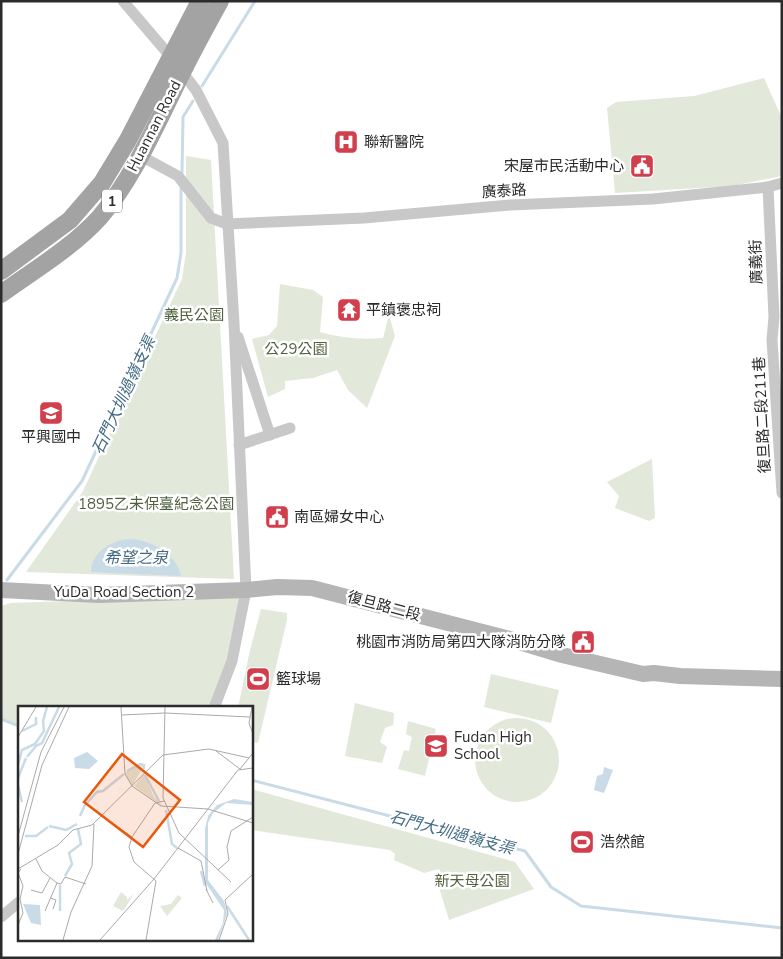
<svg xmlns="http://www.w3.org/2000/svg" width="783" height="959" font-family="'Nunito Sans','Noto Sans TC',sans-serif">
<style>
.green{fill:#e2e8da}
.water{fill:#c8dbe6}
.lines{fill:none;stroke-linecap:round;stroke-linejoin:round}
.stream{stroke:#c8dbe6;stroke-width:3}
.street{stroke:#c8c8c8;stroke-width:11}
.secondary{stroke:#b5b5b5;stroke-width:16}
.primary{stroke:#a3a3a3;stroke-width:18}
.labels{text-anchor:middle;stroke-width:5;stroke-linejoin:round;paint-order:stroke}
.shield{fill:#fff;stroke:#6b6b6b;stroke-width:1}
.shield-label{font-size:14px;font-weight:bold;fill:#2b2b2b}
.street-label{font-size:15px;fill:#2b2b2b;stroke:#fff}
.poi-label{font-size:15px;fill:#2b2b2b;stroke:#fff;text-anchor:start}
.park-label{font-size:15px;fill:#4f623e;stroke:#fff}
.water-label{font-size:16px;font-style:italic;fill:#436c84;stroke:#fff}
.inset-river{fill:none;stroke:#c8dbe6;stroke-width:2.5}
.inset-road{fill:none;stroke:#aaa;stroke-width:1}
.view{fill:#e8590c;fill-opacity:0.15;stroke:#e8590c;stroke-width:2.5}
.inset-edge{fill:none;stroke:#2b2b2b;stroke-width:2.5}
</style>
<rect width="100%" height="100%" fill="#fff"/>
<g class="green">
<polygon points="764,78 782,118 782,176 732,186 615,193 607,108 616,102 694,96"/>
<polygon points="186,156 211,160 234,579 26,572 82,493 182,279 186,252"/>
<path d="M280,284L313,290L323,297L320,332C341,338 361,340 383,338L389,315L395,336L367,408L348,390L337,370L313,378L285,381V389L268,397L252,339L269,335L277,326Z"/>
<polygon points="652,459 655,518 649,521 615,508 619,496 607,482"/>
<polygon points="239,595 230,668 213,708 19,708 19,726 1,719 1,606 11,603"/>
<polygon points="261,609 287,613 287,620 258,743 251,742 251,708 238,708 250,650"/>
<polygon points="491,674 559,690 551,723 484,707"/>
<polygon points="355,703 394,713 393,725 385,728 380,742 387,747 382,763 345,756"/>
<circle cx="517" cy="760" r="42"/>
<polygon points="408,721 436,729 425,776 398,769 404,750 409,751 412,737 406,734"/>
<polygon points="251,789 515,862 534,889 449,920 437,881 443,878 439,869 424,873 394,860 395,854 390,850 251,830"/>
</g>
<g class="water">
<path d="M131,539C153,541 176,554 181,576L91,572C91,552 113,539 131,539Z"/>
<polygon points="604,767 613,770 604,793 594,790 597,776 603,774"/>
</g>
<g class="lines">
<g class="stream">
<polyline points="202,86 255,1"/>
<polyline points="182,173 183,117 193,101"/>
<polyline points="7,580 82,481 177,278 181,253 181,188"/>
<polyline points="1,719 19,726"/>
<polyline points="251,780 525,851 551,887 581,906 782,928"/>
</g>
<g class="street">
<polyline points="123,1 170,56"/>
<polyline points="182,72 196,90 223,143 234,323 246,590 232,661 214,708"/>
<polyline points="141,156 178,176 211,218 227,224 364,218 510,205 653,199 768,187 782,183"/>
<polyline points="768,187 774,317 772,340 782,493"/>
<polyline points="238,337 270,435"/>
<polyline points="239,445 290,428"/>
<polyline points="1,917 19,902"/>
</g>
<polyline class="secondary" points="1,590 99,595 246,590 277,587 312,588 506,638 562,655 643,674 654,673 680,676 782,679"/>
<g class="primary">
<polyline points="1,271 70,220 102,183 128,140 200,1"/>
<path d="M1,294C34,270 72,248 100,217C132,179 152,133 174,89C188,59 204,30 220,1"/>
</g>
</g>
<defs>
<symbol id="hospital-square" viewBox="-11 -11 22 22"><rect x="-9" y="-9" width="18" height="18" rx="4" fill="#d13f4c" stroke="#fff"/><path d="M-5-5h3v3.5h4V-5h3V5h-3V1.5h-4V5h-3Z" fill="#fff"/></symbol>
<symbol id="civic-square" viewBox="-11 -11 22 22"><rect x="-9" y="-9" width="18" height="18" rx="4" fill="#d13f4c" stroke="#fff"/><path d="M-.6-6.5H3V-4.5H.6V-3L4-1V1h2V6H-6V1h2V-1L-.6-3ZM-1.2 2.5V6h2.4V2.5Z" fill="#fff"/></symbol>
<symbol id="temple-square" viewBox="-11 -11 22 22"><rect x="-9" y="-9" width="18" height="18" rx="4" fill="#d13f4c" stroke="#fff"/><path d="M0-6L5-2H3V0L6.5 2.5H4V6H1.5V3h-3V6H-4V2.5H-6.5L-3 0V-2H-5Z" fill="#fff"/></symbol>
<symbol id="school-square" viewBox="-11 -11 22 22"><rect x="-9" y="-9" width="18" height="18" rx="4" fill="#d13f4c" stroke="#fff"/><path d="M0-5L7-2L0 1L-7-2ZM-4 1L0 2.5L4 1V4Q0 6-4 4Z" fill="#fff"/></symbol>
<symbol id="stadium-square" viewBox="-11 -11 22 22"><rect x="-9" y="-9" width="18" height="18" rx="4" fill="#d13f4c" stroke="#fff"/><path d="M0-5a6.5 5 0 1 0 0 10a6.5 5 0 1 0 0-10ZM-3.5-1.8h7v3.6h-7Z" fill="#fff"/></symbol>
</defs>
<g fill-rule="evenodd">
<use href="#hospital-square" x="332" y="128" width="28" height="28"/>
<use href="#civic-square" x="628" y="152" width="28" height="28"/>
<use href="#temple-square" x="335" y="296" width="28" height="28"/>
<use href="#school-square" x="37" y="399" width="28" height="28"/>
<use href="#civic-square" x="263" y="503" width="28" height="28"/>
<use href="#civic-square" x="569" y="628" width="28" height="28"/>
<use href="#stadium-square" x="244" y="665" width="28" height="28"/>
<use href="#school-square" x="422" y="732" width="28" height="28"/>
<use href="#stadium-square" x="568" y="828" width="28" height="28"/>
</g>
<g class="labels">
<rect class="shield" x="102" y="189.5" width="20" height="23" rx="4"/>
<g class="shield-label">
<text x="112" y="206">1</text>
</g>
<g class="street-label">
<text transform="translate(154 126) rotate(-63)" y="5">Huannan Road</text>
<text transform="translate(504 191) rotate(-4)" y="5">廣泰路</text>
<text transform="translate(756 262) rotate(-92)" y="5">廣義街</text>
<text transform="translate(762 415) rotate(-93)" y="5">復旦路二段211巷</text>
<text x="124" y="597">YuDa Road Section 2</text>
<text transform="translate(384 606) rotate(15)" y="5">復旦路二段</text>
</g>
<g class="poi-label">
<text x="364" y="147">聯新醫院</text>
<text x="624" y="171" text-anchor="end">宋屋市民活動中心</text>
<text x="366" y="315">平鎮褒忠祠</text>
<text x="51" y="442" text-anchor="middle">平興國中</text>
<text x="294" y="522">南區婦女中心</text>
<text x="566" y="647" text-anchor="end">桃園市消防局第四大隊消防分隊</text>
<text x="276" y="684">籃球場</text>
<text x="454" y="742">Fudan High<tspan x="454" dy="17">School</tspan></text>
<text x="600" y="847">浩然館</text>
</g>
<g class="park-label">
<text x="194" y="320">義民公園</text>
<text x="296" y="354">公29公園</text>
<text x="156" y="509">1895乙未保臺紀念公園</text>
<text x="472" y="886">新天母公園</text>
</g>
<g class="water-label">
<text transform="translate(123 395) rotate(-65)" y="6">石門大圳過嶺支渠</text>
<text x="136" y="563">希望之泉</text>
<text transform="translate(452 832) rotate(15)" y="6">石門大圳過嶺支渠</text>
</g>
</g>
<g transform="translate(18 706)">
<rect width="235" height="235" fill="#fff"/>
<path d="M120,58L126,60L114,80L107,67ZM126,68L136,91L144,98L142,99L116,80ZM103,186L109,191V194L116,188L105,205L95,200ZM160,189L164,192L149,210L142,200L153,198Z" fill="#e2e8da"/>
<path d="M69,46L80,55L71,63L57,62L56,52ZM216,93L235,96V99L208,97L195,107L190,117V174L206,195L209,208L200,234H197L205,217L206,204L187,176V123L190,110L199,99ZM5,198L22,199L23,219L13,217Z" fill="#c8dbe6"/>
<path class="inset-river" d="M4,25L18,18V11M9,51L18,40L24,37L41,1M0,59L4,44L17,38L26,25L25,15L29,1M109,65L122,58L126,59V63M127,69L141,95M0,72L8,52M0,79L4,96M148,104L154,138L159,142M62,110L67,99L79,86L85,85L106,68M31,120L48,124L59,118M7,130H18L30,121M183,165L187,180M47,170L54,158L51,147L63,138L60,123M209,200L231,234M42,205V179"/>
<path class="inset-road" d="M103,1L107,68L114,80L143,100L190,103L235,117M147,1L145,92L161,127L213,176M234,1L231,17L235,28M104,9L147,7L232,11M0,31L18,1M198,45L222,63L235,47M83,109L114,131M0,130L23,46L46,1M160,142L183,155L189,185M0,148L24,59L51,1M18,153L24,165L39,177L43,178L47,171L68,178M0,163L40,139L55,124L74,119L145,49L191,43L231,52M200,164L211,154L209,141L213,125L235,111M188,183L195,197M13,184L24,187L32,172M32,192L38,194L35,203M27,205L39,177M0,219L5,207L2,193L5,180L0,167L3,163M45,234L53,206L74,160L76,118M82,234L136,173L220,64L235,62M128,234L138,175L116,156L111,141L114,131L137,97L146,95M201,234L210,208L207,194L235,168"/>
<path class="view" d="M104,48L162,94L125,141L66,96Z"/>
<rect width="235" height="235" class="inset-edge"/>
</g>
<rect width="783" height="959" fill="none" stroke="#2b2b2b" stroke-width="5"/>
</svg>
